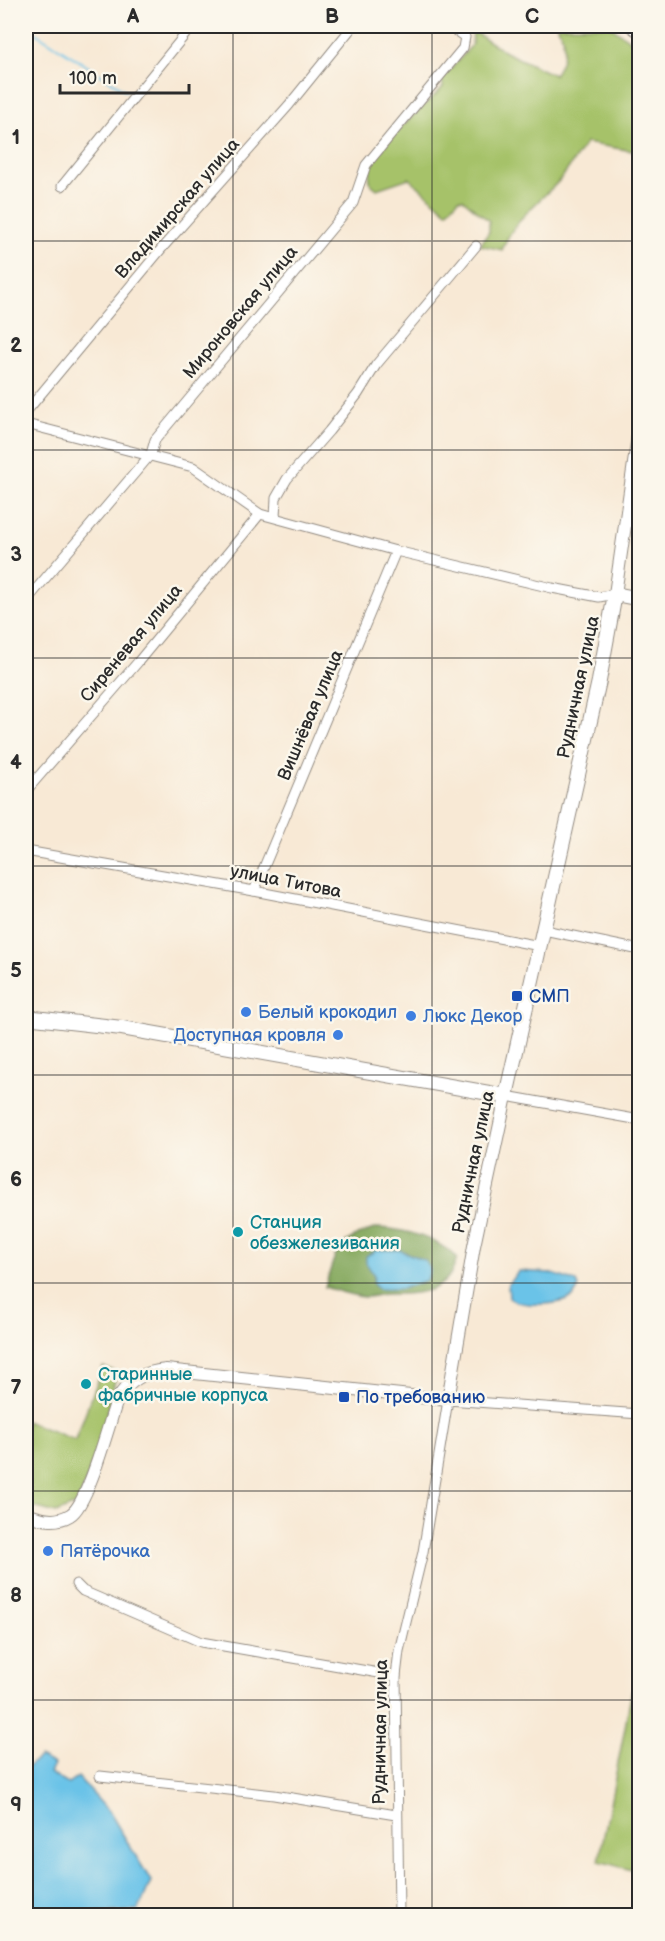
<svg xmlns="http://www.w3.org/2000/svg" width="665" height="1941" font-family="'Balsamiq Sans',sans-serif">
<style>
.green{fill:#a6c269;stroke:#68764a;stroke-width:1.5}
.forest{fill:#84a85d;stroke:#586a44;stroke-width:1.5;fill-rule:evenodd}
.water{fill:#6ac3e8;stroke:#4a778a;stroke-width:1.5}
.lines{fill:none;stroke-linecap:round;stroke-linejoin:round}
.stream{stroke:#6ac3e8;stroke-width:2}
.minor-casing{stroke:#928a80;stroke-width:11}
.tertiary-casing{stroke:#928a80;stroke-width:14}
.secondary-casing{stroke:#928a80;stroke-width:16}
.minor{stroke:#fff;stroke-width:9}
.tertiary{stroke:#fff;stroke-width:12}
.secondary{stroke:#fff;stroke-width:14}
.grid{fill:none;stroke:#2b2b2b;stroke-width:1.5;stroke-opacity:0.55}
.transit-dot{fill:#1a4fb4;stroke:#fbf7ec;stroke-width:2}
.shop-dot{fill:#3f7fe0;stroke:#fbf7ec;stroke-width:2}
.culture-dot{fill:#0f9aa8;stroke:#fbf7ec;stroke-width:2}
.labels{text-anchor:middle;stroke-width:5;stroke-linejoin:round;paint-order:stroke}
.street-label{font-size:18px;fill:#2b2b2b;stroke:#fbf7ec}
.transit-label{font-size:18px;fill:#164399;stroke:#fbf7ec;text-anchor:start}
.shop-label{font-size:18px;fill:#366cbe;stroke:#fbf7ec;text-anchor:start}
.culture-label{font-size:18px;fill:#0d838f;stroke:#fbf7ec;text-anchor:start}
.neatline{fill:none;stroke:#2b2b2b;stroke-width:2}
.grid-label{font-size:20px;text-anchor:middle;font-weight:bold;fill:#2b2b2b}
</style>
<rect width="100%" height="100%" fill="#fbf7ec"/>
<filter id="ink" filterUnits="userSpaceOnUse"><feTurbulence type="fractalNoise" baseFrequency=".0167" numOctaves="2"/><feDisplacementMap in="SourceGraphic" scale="12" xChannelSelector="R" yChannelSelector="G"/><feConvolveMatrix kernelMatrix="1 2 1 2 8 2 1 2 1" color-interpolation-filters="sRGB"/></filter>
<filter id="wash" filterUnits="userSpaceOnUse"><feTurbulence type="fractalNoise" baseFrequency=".008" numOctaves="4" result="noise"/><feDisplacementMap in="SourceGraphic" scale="24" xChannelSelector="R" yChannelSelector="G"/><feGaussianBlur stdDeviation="1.35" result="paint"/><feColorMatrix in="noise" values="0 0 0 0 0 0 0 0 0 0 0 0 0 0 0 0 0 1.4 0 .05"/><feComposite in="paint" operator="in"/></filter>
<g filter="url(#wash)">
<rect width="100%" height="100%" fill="#f8e9d5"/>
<g class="green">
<path d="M557,26H610L639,47V152L586,143C577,156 568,170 558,182C536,205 514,219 502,250L480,245L489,232V221L463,199H459L447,212L409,178L377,189L371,184C358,158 427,105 443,87L442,79L472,45L473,31L505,52L554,75C565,59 568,43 557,26Z"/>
<polygon points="103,1367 117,1372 101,1438 78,1504 56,1513 26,1505 26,1421 75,1440"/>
<polygon points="632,1691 640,1693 639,1872 599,1861"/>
</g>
<path class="forest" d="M377,1228C406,1229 435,1238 457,1257C449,1294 420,1294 388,1294C380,1294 373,1297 365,1297C351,1296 338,1291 325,1287C337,1248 336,1241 377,1228ZM377,1250H399L425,1260L373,1284Z"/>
<g class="water">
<polygon points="377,1250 399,1250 425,1260 430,1270 427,1280 402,1289 378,1289 373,1284 374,1275 366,1263 366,1256"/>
<path d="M519,1271L550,1273L577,1282L579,1287L573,1297C560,1305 521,1308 509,1298L508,1284Z"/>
<polygon points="40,1757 54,1765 50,1773 68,1784 78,1777 110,1813 151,1881 138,1911 26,1915 26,1768"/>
</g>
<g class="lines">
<polyline class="stream" points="26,27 126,91"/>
</g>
</g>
<g filter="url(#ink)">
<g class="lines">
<defs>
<g id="minor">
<polyline points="629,26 640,34"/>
<polyline points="62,186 192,26"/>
<polyline points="26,412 162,248 289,105 353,26"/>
<polyline points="26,424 193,467 260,514 396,551 552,588 599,597 615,594"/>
<polyline points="275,517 276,498 287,479 329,431 358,394 376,365 476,246"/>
<polyline points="26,601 151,454 155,440 353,203 366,165 463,48 465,37 448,26"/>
<polyline points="26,791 138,662 260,514"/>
<polyline points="26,851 254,891 540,946"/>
<polyline points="254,891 396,551"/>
<polyline points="544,930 640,950"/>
<polyline points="506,1096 640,1120"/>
<polyline points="76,1584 83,1591 201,1642 396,1676"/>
<polyline points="100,1776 274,1795 396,1815"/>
<polyline points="399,1916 396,1676 399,1651 423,1552 448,1400 640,1414"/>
</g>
<g id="tertiary">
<polyline points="615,594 640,422"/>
<path d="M26,1514C41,1519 55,1524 70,1515C88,1505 109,1423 117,1400C129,1380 143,1372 166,1370L448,1400L474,1246L506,1096"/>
</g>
<polyline id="secondary" points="26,1017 122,1028 506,1096 599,681 615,594 640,599"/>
</defs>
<use href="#minor" class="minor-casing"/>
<use href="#tertiary" class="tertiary-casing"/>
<use href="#secondary" class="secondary-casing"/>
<use href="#minor" class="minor"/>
<use href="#tertiary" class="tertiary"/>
<use href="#secondary" class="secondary"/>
</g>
</g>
<path class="grid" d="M233,26V1916M432,26V1916M26,241H640M26,450H640M26,658H640M26,866H640M26,1075H640M26,1283H640M26,1491H640M26,1700H640"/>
<g class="transit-dot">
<rect x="511" y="990" width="12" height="12" rx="3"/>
<rect x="338" y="1391" width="12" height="12" rx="3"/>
</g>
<g class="shop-dot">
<circle cx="246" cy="1012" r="6"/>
<circle cx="411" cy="1016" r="6"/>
<circle cx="338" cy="1035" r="6"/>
<circle cx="48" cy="1551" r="6"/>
</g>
<g class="culture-dot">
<circle cx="238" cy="1232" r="6"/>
<circle cx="86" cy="1384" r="6"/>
</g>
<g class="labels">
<g class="street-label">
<text transform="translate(177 208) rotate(-49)" y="6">Владимирская улица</text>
<text transform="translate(240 312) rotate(-50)" y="6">Мироновская улица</text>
<text transform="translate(131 643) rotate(-50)" y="6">Сиреневая улица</text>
<text transform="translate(578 687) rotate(-78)" y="6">Рудничная улица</text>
<text transform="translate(310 715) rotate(-67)" y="6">Вишнёвая улица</text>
<text transform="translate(286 881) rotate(11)" y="6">улица Титова</text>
<text transform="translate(473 1162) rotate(-78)" y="6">Рудничная улица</text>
<text transform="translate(380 1732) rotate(-89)" y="6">Рудничная улица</text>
</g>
<g class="transit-label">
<text x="529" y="1002">СМП</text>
<text x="356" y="1403">По требованию</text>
</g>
<g class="shop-label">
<text x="258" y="1018">Белый крокодил</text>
<text x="423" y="1022">Люкс Декор</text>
<text x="326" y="1041" text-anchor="end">Доступная кровля</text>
<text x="60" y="1557">Пятёрочка</text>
</g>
<g class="culture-label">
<text x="250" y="1228">Станция<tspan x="250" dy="21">обезжелезивания</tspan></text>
<text x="98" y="1380">Старинные<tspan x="98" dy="21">фабричные корпуса</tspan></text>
</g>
</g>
<rect width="665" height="1941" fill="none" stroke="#fbf7ec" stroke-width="66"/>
<path d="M60 84v9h129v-9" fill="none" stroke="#2b2b2b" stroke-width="3"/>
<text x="69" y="84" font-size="18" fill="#2b2b2b" stroke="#fbf7ec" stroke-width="4.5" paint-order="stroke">100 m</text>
<rect x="33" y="33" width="599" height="1875" class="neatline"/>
<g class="grid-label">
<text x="133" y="23">A</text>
<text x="332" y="23">B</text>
<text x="532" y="23">C</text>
<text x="16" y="144">1</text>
<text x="16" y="352">2</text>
<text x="16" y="561">3</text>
<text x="16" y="769">4</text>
<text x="16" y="977">5</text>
<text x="16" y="1186">6</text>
<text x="16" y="1394">7</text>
<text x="16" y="1602">8</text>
<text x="16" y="1811">9</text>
</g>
</svg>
